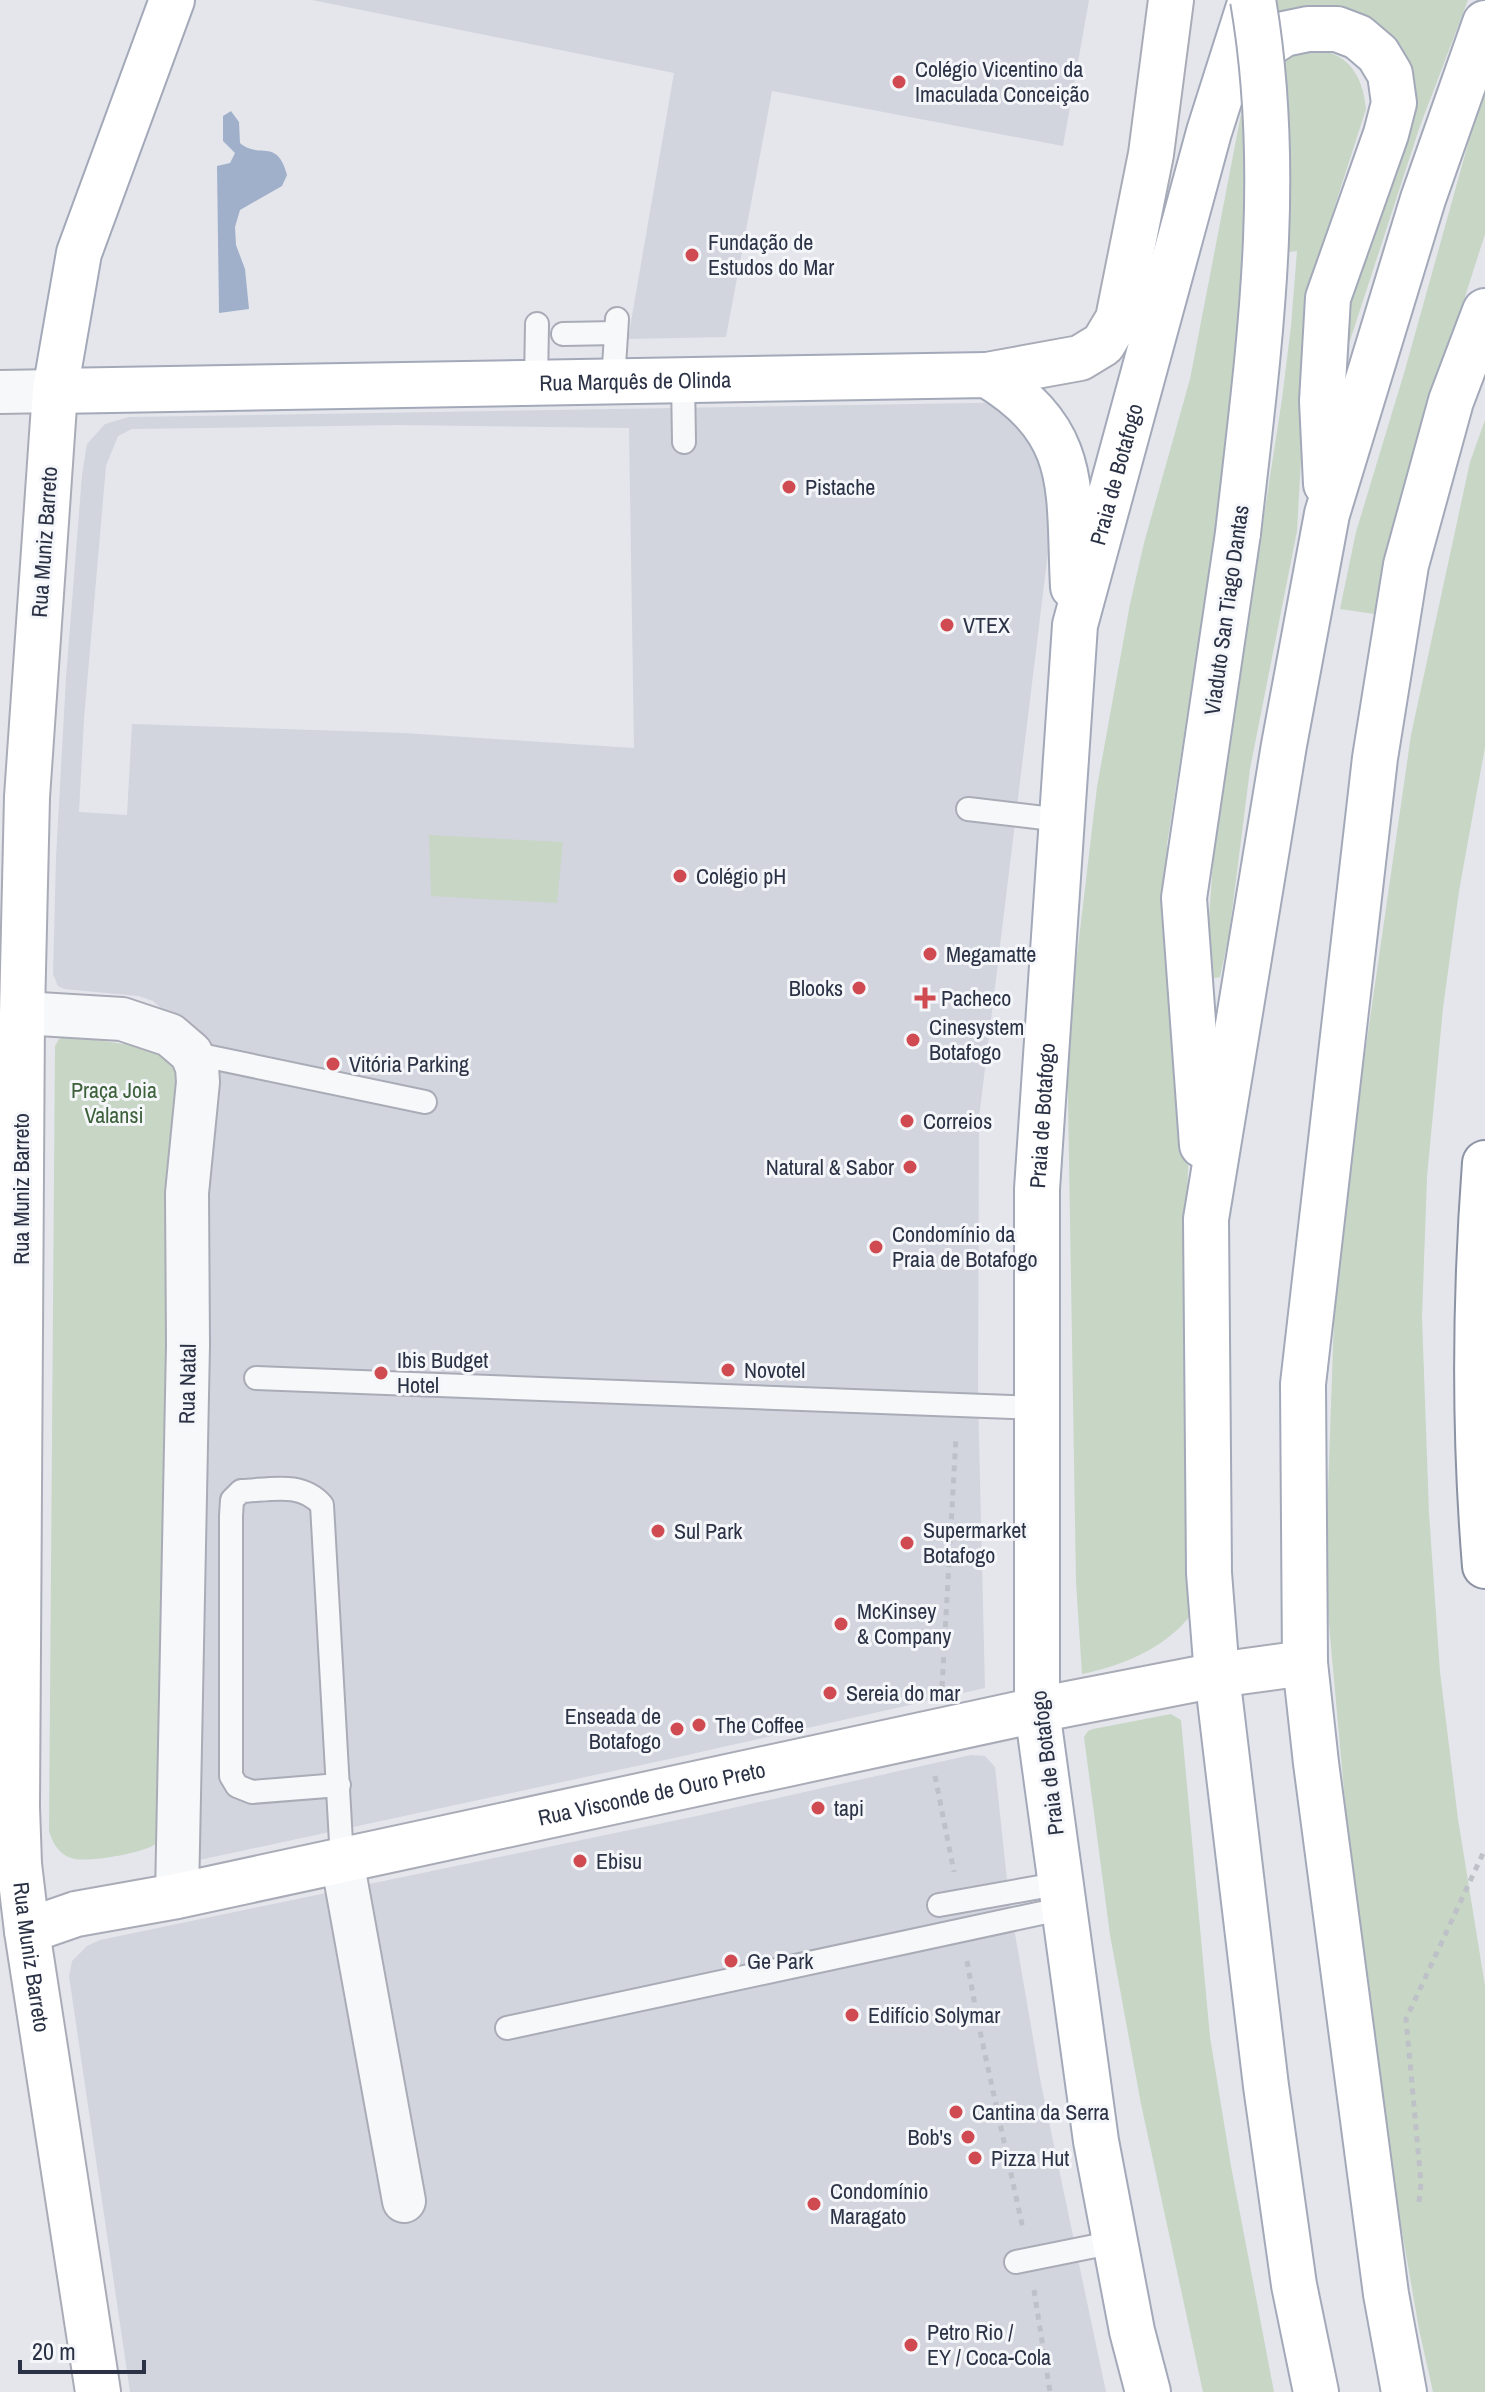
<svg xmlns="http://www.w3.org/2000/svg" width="1485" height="2392" font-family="'Archivo Narrow',sans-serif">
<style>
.built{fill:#d2d5de;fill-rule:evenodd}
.green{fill:#c8d6c5}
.water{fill:#a0b0cb}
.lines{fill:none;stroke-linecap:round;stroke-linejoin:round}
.lane-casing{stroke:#a9acb7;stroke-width:26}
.street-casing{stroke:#a9acb7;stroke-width:46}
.secondary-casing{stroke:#a9acb7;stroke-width:48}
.primary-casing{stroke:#a3a9b8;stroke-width:48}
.highway-casing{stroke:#8b92a3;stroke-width:48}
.path{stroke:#bec1c7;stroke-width:5;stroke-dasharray:6 6;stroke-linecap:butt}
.lane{stroke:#f7f8fa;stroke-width:22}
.street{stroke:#f7f8fa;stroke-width:42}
.secondary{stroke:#fff;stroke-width:44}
.primary{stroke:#fff;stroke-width:44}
.highway{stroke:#fff;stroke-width:44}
.primary-bridge-casing{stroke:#a3a9b8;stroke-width:48;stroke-linecap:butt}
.primary-bridge{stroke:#fff;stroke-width:44}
.poi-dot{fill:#cf4b51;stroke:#f4f6f9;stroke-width:3}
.labels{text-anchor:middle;stroke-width:6;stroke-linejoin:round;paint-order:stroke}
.poi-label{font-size:22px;fill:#2b3245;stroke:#f4f6f9;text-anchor:start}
.street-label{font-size:22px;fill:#2b3245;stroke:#f4f6f9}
.park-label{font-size:22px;fill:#3c6039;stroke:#f4f6f9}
</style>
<rect width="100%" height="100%" fill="#e4e6ec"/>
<g class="built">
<polygon points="312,0 1089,0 1063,146 772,91 726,337 628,339 674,73"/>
<path d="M1034,402L1054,503L979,1118L978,1398L985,1688L674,1758L199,1860L195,1858L199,1288L172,1018L153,1001L138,996L64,989L58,986L53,974L56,858L66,678L82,475L87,444L105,424L129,417ZM399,425L629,428L634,748L404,733L132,724L127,815L79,812L84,719L106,466L118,436L132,429Z"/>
<polygon points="971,1755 985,1756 995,1767 1009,1899 1041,2084 1106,2392 130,2392 69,1976 72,1961 87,1946 100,1940 692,1817"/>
</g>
<g class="green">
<polygon points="1269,0 1468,0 1420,126 1344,359 1346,309 1405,112 1343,9 1309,5 1281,12 1277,11"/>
<path d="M1311,50C1347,50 1363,75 1366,109L1311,280L1297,531L1250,769L1229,935L1220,977L1215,978L1209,974L1207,947L1215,833L1282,399L1291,326L1297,251L1252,256L1237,396L1167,844V887L1190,1117L1183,1310L1198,1604C1174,1645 1126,1665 1082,1674L1076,1582L1067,1040L1097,787L1130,604L1144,543L1190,379L1242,109C1257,78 1278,59 1311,50Z"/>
<polygon points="1485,83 1485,234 1420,438 1399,513 1375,614 1340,609 1356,532 1405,370"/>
<polygon points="1485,420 1485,747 1459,891 1443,1008 1427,1177 1422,1317 1429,1513 1440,1672 1458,1819 1485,1986 1485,2392 1433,2392 1419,2329 1374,2071 1359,1957 1325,1580 1334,1318 1357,1109 1411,735 1470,462"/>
<polygon points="429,835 563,842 557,903 431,896"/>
<path d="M67,1036L152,1048L164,1053L177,1068L167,1190L166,1438L157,1843C146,1853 90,1862 75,1859C60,1856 53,1844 49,1831L55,1046L59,1039Z"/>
<polygon points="1171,1714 1181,1720 1210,2037 1231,2166 1274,2392 1203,2392 1141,2104 1110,1935 1084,1737 1088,1731 1093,1729"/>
</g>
<path class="water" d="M231,111L239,122L240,143C260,160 277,137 287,175L282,186L240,210L235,227L236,245L245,269L249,309L219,313L217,166L230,163L235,153L223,141V116Z"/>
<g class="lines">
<defs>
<g id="lane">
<polyline points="563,334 616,333"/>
<polyline points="683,380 684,442"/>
<polyline points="613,382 617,319"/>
<polyline points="536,383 537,324"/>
<polyline points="968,809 1061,820"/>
<polyline points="191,1053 425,1102"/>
<polyline points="256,1378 1039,1408"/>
<path d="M339,1785L252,1792L237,1786L231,1776V1516L232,1500L241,1491C270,1490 301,1481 322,1505L342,1860"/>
<polyline points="939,1905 1062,1883"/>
<polyline points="507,2028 1065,1908"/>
<polyline points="1016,2262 1115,2242"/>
</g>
<g id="street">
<polyline points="0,392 55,391"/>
<polyline points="22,1013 122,1019 170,1035 191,1053 197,1067 198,1082 187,1193 188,1345 177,1896"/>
<polyline points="342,1860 404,2201"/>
</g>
<g id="secondary">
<polyline points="987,375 1080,358 1103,344 1118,319 1151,154 1171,0"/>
<path id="s1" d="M55,391L27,797L22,1013L17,1807L19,1864L27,1931L98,2392"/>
<path id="s2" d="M27,1931L76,1914L177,1896L1037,1710L1217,1675L1305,1663"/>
</g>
<g id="primary">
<path id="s3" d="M172,0L79,253L55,391L987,375C1081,432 1068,489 1073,587"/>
<polyline points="1240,78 1261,49 1284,34 1308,29 1337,29 1358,37 1378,54 1390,74 1394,103 1386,134 1328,298 1322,401 1326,484"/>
<polyline points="1202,1145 1184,898 1238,533"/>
<path id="s4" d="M1148,2392L1132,2331L1096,2141L1037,1710V1189L1075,625L1209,132L1251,0"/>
<polyline points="1316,2392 1294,2285 1266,2086 1217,1675 1209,1573 1206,1219 1284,745 1327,514 1423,199 1485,23"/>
<polyline points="1404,2392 1386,2294 1316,1763 1305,1663 1303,1384 1375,758 1406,565 1451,401 1485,311"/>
</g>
<path id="highway" d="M1485,1163C1475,1297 1474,1432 1485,1566"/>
</defs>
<use href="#lane" class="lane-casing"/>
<use href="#street" class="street-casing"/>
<use href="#secondary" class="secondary-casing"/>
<use href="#primary" class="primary-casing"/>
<use href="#highway" class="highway-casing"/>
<g class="path">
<polyline points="942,1687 956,1437"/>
<polyline points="935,1776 954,1872"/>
<polyline points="967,1961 978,2022 1023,2229"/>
<polyline points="1419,2202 1421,2183 1406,2019 1485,1849"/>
<polyline points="1034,2290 1050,2392"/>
</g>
<use href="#lane" class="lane"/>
<use href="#street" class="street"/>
<use href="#secondary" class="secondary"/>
<use href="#primary" class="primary"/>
<use href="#highway" class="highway"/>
<defs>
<path id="primary-bridge" d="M1238,533C1258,354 1284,180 1253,0"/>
</defs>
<use href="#primary-bridge" class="primary-bridge-casing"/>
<use href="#primary-bridge" class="primary-bridge"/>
</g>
<g class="poi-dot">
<circle cx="899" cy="82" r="8"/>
<circle cx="692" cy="255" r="8"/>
<circle cx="789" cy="487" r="8"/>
<circle cx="947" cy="625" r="8"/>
<circle cx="680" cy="876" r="8"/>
<circle cx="930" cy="954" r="8"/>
<circle cx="859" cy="988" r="8"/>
<path d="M921 986h8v8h8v8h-8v8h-8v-8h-8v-8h8z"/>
<circle cx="913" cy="1040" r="8"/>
<circle cx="333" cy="1064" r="8"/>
<circle cx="907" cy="1121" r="8"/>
<circle cx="910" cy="1167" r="8"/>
<circle cx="876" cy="1247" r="8"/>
<circle cx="728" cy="1370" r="8"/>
<circle cx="381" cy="1373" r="8"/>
<circle cx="658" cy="1531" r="8"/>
<circle cx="907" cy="1543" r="8"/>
<circle cx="841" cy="1624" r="8"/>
<circle cx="830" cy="1693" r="8"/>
<circle cx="699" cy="1725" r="8"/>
<circle cx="677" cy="1729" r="8"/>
<circle cx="818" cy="1808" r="8"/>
<circle cx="580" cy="1861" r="8"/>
<circle cx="731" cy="1961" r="8"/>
<circle cx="852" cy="2015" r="8"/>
<circle cx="956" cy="2112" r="8"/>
<circle cx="968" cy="2137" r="8"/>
<circle cx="975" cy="2158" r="8"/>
<circle cx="814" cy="2204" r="8"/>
<circle cx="911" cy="2345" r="8"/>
</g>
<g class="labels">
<g class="poi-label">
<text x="915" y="77">Colégio Vicentino da<tspan x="915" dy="25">Imaculada Conceição</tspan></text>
<text x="708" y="250">Fundação de<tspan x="708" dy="25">Estudos do Mar</tspan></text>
<text x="805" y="495">Pistache</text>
<text x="963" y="633">VTEX</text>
<text x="696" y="884">Colégio pH</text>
<text x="946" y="962">Megamatte</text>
<text x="843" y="996" text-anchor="end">Blooks</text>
<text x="941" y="1006">Pacheco</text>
<text x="929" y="1035">Cinesystem<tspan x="929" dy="25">Botafogo</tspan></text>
<text x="349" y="1072">Vitória Parking</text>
<text x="923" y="1129">Correios</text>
<text x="894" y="1175" text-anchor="end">Natural &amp; Sabor</text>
<text x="892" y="1242">Condomínio da<tspan x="892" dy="25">Praia de Botafogo</tspan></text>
<text x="397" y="1368">Ibis Budget<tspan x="397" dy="25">Hotel</tspan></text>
<text x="744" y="1378">Novotel</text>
<text x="923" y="1538">Supermarket<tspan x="923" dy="25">Botafogo</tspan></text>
<text x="674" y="1539">Sul Park</text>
<text x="857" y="1619">McKinsey<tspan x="857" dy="25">&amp; Company</tspan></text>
<text x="846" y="1701">Sereia do mar</text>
<text x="661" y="1724" text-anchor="end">Enseada de<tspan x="661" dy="25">Botafogo</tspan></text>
<text x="715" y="1733">The Coffee</text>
<text x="834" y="1816">tapi</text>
<text x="596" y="1869">Ebisu</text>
<text x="747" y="1969">Ge Park</text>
<text x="868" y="2023">Edifício Solymar</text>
<text x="972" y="2120">Cantina da Serra</text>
<text x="952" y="2145" text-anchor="end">Bob's</text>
<text x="991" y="2166">Pizza Hut</text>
<text x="830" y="2199">Condomínio<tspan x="830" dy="25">Maragato</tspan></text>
<text x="927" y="2340">Petro Rio /<tspan x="927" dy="25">EY / Coca-Cola</tspan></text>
</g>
<g class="street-label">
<text dy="8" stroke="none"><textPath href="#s3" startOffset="990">Rua Marquês de Olinda</textPath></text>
<text dy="8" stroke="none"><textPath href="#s4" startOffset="1934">Praia de Botafogo</textPath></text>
<text transform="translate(44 542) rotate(-86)" y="8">Rua Muniz Barreto</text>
<text transform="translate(1226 610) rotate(-82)" y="8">Viaduto San Tiago Dantas</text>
<text dy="8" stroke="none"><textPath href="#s4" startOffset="1286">Praia de Botafogo</textPath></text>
<text transform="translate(21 1189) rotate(-90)" y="8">Rua Muniz Barreto</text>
<text transform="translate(187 1384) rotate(-89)" y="8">Rua Natal</text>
<text transform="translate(1047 1763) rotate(-97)" y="8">Praia de Botafogo</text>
<text dy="8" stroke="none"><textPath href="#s2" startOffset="640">Rua Visconde de Ouro Preto</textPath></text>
<text dy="8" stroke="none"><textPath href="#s1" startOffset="1568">Rua Muniz Barreto</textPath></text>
</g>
<g class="park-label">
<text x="114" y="1098">Praça Joia<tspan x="114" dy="25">Valansi</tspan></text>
</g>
</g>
<path d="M20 2360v12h124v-12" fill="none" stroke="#2b3245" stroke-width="4"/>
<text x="32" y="2360" font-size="24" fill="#2b3245" stroke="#f4f6f9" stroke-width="6" paint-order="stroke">20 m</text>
</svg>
